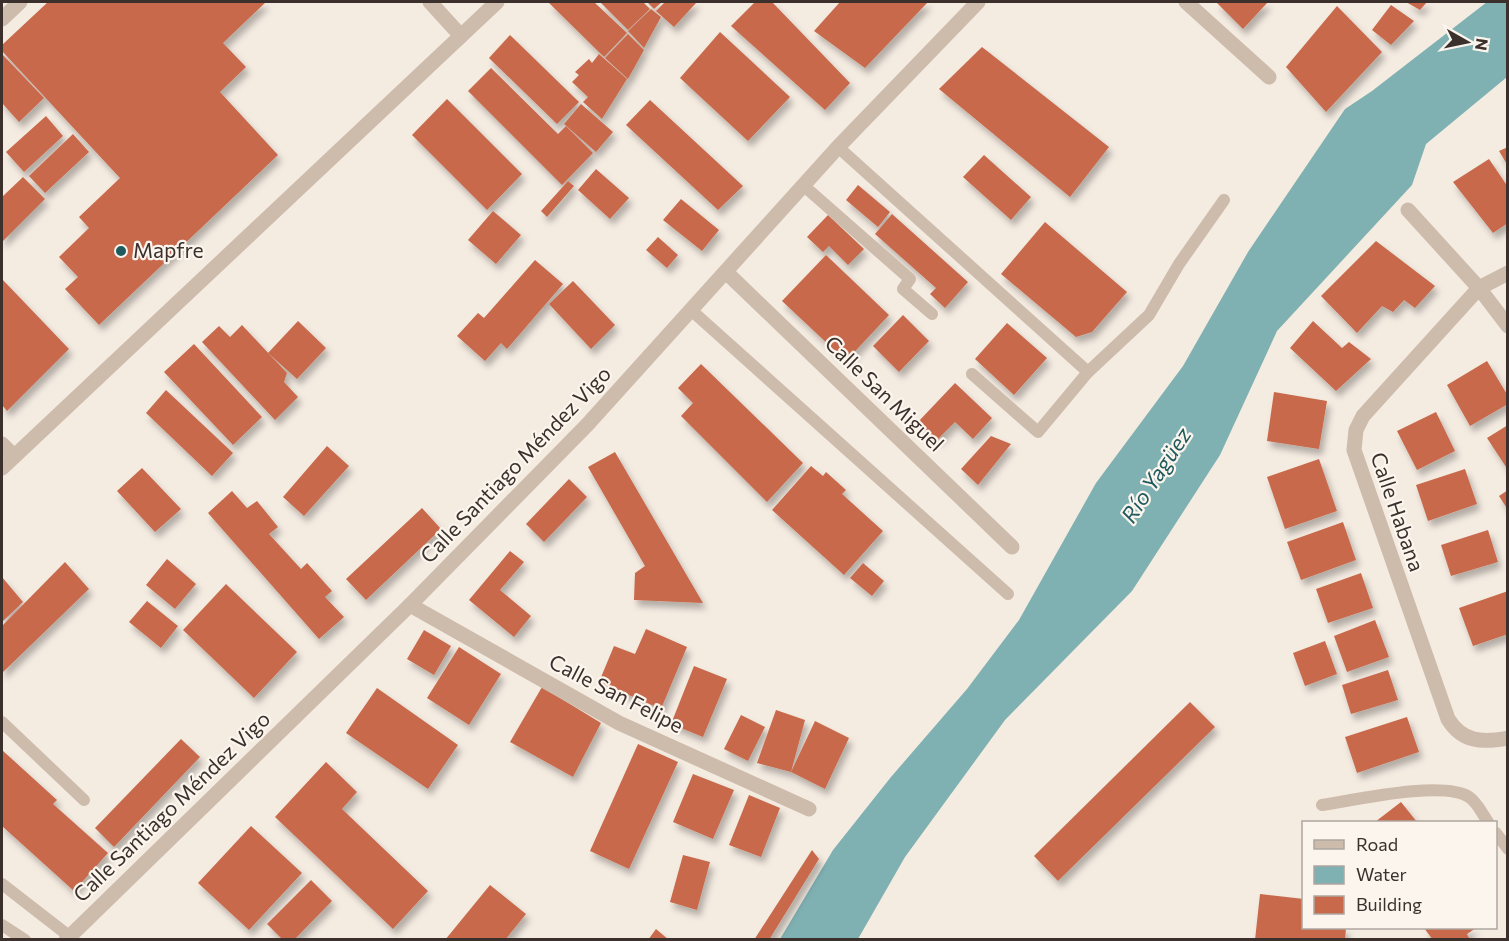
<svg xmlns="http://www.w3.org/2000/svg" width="1509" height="941" font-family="Commissioner,sans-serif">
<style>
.water{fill:#7fb0b2}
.building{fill:#c8694b;filter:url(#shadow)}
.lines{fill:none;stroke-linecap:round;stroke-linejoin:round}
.service{stroke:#cdbbac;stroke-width:12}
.minor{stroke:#cdbbac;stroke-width:15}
.tertiary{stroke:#cdbbac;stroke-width:15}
.poi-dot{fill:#1f5a5e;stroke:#fbf5ee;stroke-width:2}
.labels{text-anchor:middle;stroke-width:4.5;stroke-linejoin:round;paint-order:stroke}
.poi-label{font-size:21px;fill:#3b302b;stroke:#fbf5ee;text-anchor:start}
.street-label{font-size:21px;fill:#3b302b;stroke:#fbf5ee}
.water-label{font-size:22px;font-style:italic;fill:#1f5a5e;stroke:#fbf5ee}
</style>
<defs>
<filter id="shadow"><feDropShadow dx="3.5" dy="6" stdDeviation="3" flood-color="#0004"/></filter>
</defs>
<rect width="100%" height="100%" fill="#f4ebe1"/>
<polygon class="water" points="1487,2 1507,2 1507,77 1426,144 1412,185 1277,331 1220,455 1132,591 1005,720 905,857 858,939 780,939 833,850 891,777 967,689 1019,620 1096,483 1183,366 1248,252 1345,109 1372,91"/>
<g class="building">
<polygon points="48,2 266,2 223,43 246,67 220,92 278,155 99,325 65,289 78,277 59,257 89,228 79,217 120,178 2,51 2,45"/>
<polygon points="548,2 594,2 627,33 604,57"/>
<polygon points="600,2 643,2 650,9 628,30"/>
<polygon points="647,2 662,2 654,9"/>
<polygon points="665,2 695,2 696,3 674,27 656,11"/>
<polygon points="755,2 772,2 850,83 825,110 731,26"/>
<polygon points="840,2 928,2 865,68 814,31"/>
<polygon points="1216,2 1268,2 1243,29"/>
<polygon points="1406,2 1427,2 1420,10"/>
<polygon points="1391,5 1414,21 1391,45 1372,30"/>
<polygon points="1337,6 1382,52 1326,112 1286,67"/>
<polygon points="651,9 661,17 644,48 628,31"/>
<polygon points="720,32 790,97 748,141 680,78"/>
<polygon points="628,34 644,50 628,79 605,58"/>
<polygon points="510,35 579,102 557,124 489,58"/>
<polygon points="982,47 1109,147 1070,197 939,89"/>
<polygon points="2,54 44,98 19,122 2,103"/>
<polygon points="599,54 627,79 602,119 583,102 588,97 572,82 579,75 575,72 589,59 592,63"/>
<polygon points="491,68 558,134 566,126 593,153 562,185 468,91"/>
<polygon points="447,99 522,174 487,210 412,135"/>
<polygon points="650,100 743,186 718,210 626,125"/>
<polygon points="581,104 613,132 596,152 564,124"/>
<polygon points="46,116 63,136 24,172 6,152"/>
<polygon points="73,134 89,152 45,193 29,176"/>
<polygon points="1508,147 1508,166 1499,151"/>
<polygon points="984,155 1031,197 1011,220 963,177"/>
<polygon points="1489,159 1508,187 1508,223 1493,233 1453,182"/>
<polygon points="596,169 629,198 610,219 578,190"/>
<polygon points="23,177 45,199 2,242 2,197"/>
<polygon points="568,181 574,186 547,217 541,211"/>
<polygon points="858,185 890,212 878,227 846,200"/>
<polygon points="681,199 719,230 702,251 663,220"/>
<polygon points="493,211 521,235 496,264 468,240"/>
<polygon points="892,214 968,282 945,308 930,294 936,288 875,234"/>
<polygon points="828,215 864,249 848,265 829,246 823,252 807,237"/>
<polygon points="1045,222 1127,292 1092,332 1076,337 1001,274"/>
<polygon points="658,237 678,255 667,268 646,250"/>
<polygon points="1376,241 1435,286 1415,308 1404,300 1393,312 1382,306 1357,333 1321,296"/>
<polygon points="826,255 889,315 846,361 782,301"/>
<polygon points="535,260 563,284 507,349 501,343 485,361 457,336 478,313 484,318"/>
<polygon points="2,279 69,349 7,411 2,405"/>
<polygon points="573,281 615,325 591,349 549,304"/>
<polygon points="903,315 929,341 899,372 873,346"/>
<polygon points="298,321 326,348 297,379 268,353"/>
<polygon points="1313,321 1342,348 1349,342 1371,359 1336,391 1290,348"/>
<polygon points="1007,323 1047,358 1014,395 975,359"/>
<polygon points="242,325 287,373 284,382 298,397 275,420 202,342 219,326 230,337"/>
<polygon points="194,344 262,417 233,445 164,372"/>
<polygon points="1487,361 1508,396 1508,404 1470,426 1447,385"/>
<polygon points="701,364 803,463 767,502 681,416 693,403 678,388"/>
<polygon points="955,383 992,418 973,439 955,422 937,440 918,422"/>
<polygon points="166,390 233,453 212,476 146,413"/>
<polygon points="1274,392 1327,401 1319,449 1267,441"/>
<polygon points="1436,412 1455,451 1417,470 1397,431"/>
<polygon points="1508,425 1508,470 1487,438"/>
<polygon points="991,436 1011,444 978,485 961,469"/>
<polygon points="327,446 349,466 304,516 283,497"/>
<polygon points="615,452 686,574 703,603 634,600 635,573 645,566 588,467"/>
<polygon points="1319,459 1337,511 1285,529 1267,477"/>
<polygon points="811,466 823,476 826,472 846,490 842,494 883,531 844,575 772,510"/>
<polygon points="142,468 181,509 155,532 117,491"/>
<polygon points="1465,469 1477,504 1428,521 1416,485"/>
<polygon points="569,479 587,497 544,542 526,524"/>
<polygon points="1508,490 1508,510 1499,496"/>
<polygon points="232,491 247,508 257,501 278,527 269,534 301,569 307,563 332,591 325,597 344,617 319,639 208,513"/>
<polygon points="422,508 441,529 366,600 346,579"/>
<polygon points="1343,522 1356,560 1301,580 1287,542"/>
<polygon points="1488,530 1498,562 1451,576 1441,545"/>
<polygon points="510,551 524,562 500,590 531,616 514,637 469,600"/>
<polygon points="167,559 196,584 175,609 146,585"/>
<polygon points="65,562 89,589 2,673 2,626"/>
<polygon points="863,563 884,581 872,596 850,578"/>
<polygon points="1361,573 1373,608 1328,623 1316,589"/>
<polygon points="2,577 23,602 2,622"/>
<polygon points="226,584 297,652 254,698 183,630"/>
<polygon points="1508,591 1508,634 1473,646 1459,608"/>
<polygon points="147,601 178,626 161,648 129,622"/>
<polygon points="1375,620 1389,657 1347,672 1334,636"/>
<polygon points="646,629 687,647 661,709 599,682 614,646 635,654"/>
<polygon points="424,630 451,646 434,675 407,659"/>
<polygon points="1325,641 1337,674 1305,686 1293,653"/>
<polygon points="459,647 501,674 469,725 427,698"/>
<polygon points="694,666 727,679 703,737 671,724"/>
<polygon points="1388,670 1398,700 1351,714 1342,685"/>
<polygon points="542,687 601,723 573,777 510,742"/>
<polygon points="377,688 458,745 428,789 346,733"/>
<polygon points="1190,702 1215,727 1058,881 1034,856"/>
<polygon points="776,710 805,720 791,772 815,721 849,738 825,789 791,772 757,763"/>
<polygon points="741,715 765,727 748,761 724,749"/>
<polygon points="1407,717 1419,752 1357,773 1345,737"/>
<polygon points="181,739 200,757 114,847 95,828"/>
<polygon points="638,744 678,762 629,869 590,851"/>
<polygon points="2,750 57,800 53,804 108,853 74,891 2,826"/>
<polygon points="326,762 357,792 342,809 428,891 393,929 275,817"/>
<polygon points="693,774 734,790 713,839 673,822"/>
<polygon points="749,795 780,808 761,857 729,845"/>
<polygon points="1401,802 1417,822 1375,822"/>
<polygon points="251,826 302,873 249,930 198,883"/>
<polygon points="812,850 819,859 769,940 754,940"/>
<polygon points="683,855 710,862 697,910 670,902"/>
<polygon points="311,880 332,901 294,940 283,940 267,924"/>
<polygon points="490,885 526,914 505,940 445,940"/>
<polygon points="1260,894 1304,899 1304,928 1346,928 1345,940 1255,940"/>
<polygon points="1424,928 1476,928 1467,934 1470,940 1433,940"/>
<polygon points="656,929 669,940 648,940"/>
</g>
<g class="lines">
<g class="service">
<polyline points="838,147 1088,372 1149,315 1179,264 1224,200"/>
<polyline points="804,186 910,279 903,289 932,314"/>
<polyline points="691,310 1008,594"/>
<polyline points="972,374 1038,432 1088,372"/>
<polyline points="2,722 84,800"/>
<path d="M1322,805C1355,800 1443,780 1469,797C1477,802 1483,815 1488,822"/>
<polyline points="1496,833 1508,849"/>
<polyline points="2,884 69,936"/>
<polyline points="2,925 25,940"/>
</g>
<g class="minor">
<polyline points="430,2 461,36"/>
<polyline points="1186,2 1269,77"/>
<polyline points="2,19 20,2"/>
<polyline points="1408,210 1479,288 1508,326"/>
<polyline points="726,272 1012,547"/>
<path d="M1508,273L1479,288L1363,416L1356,430L1354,450L1448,719C1462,742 1482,743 1508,738"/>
<polyline points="2,444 14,456"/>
<polyline points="410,605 619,723 809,809"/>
</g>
<g class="tertiary">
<polyline points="2,468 497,2"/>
<polyline points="66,940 410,605 587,425 838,147 978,2"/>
</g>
</g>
<circle class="poi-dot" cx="121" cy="251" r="6"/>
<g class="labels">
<g class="poi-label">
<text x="133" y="258">Mapfre</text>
</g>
<g class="street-label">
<text transform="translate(884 394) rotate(44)" y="7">Calle San Miguel</text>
<text transform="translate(516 465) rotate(-46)" y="7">Calle Santiago Méndez Vigo</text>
<text transform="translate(1397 512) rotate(71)" y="7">Calle Habana</text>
<text transform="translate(616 694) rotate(27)" y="7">Calle San Felipe</text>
<text transform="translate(172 807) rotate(-44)" y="7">Calle Santiago Méndez Vigo</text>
</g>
<g class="water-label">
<text transform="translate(1156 475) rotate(-57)" y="8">Río Yagüez</text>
</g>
</g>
<rect width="1509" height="941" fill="none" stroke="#3b302b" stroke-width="6"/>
<rect x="1302" y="821" width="195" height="108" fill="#fbf5ee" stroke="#aea6a0" stroke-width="1.5"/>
<rect x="1314" y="840" width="30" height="9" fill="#cdbbac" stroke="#aea6a0" stroke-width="1.5"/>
<text x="1356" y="851" font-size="18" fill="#3b302b">Road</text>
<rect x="1314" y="866" width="30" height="18" fill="#7fb0b2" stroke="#aea6a0" stroke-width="1.5"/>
<text x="1356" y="881" font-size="18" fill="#3b302b">Water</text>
<rect x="1314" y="896" width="30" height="18" fill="#c8694b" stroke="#aea6a0" stroke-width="1.5"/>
<text x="1356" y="911" font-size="18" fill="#3b302b">Building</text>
<g transform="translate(1467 42) rotate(99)" stroke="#fbf5ee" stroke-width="4.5" paint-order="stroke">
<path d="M0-4.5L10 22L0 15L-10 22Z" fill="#3b302b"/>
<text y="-9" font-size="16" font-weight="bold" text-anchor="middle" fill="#3b302b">N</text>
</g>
</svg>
